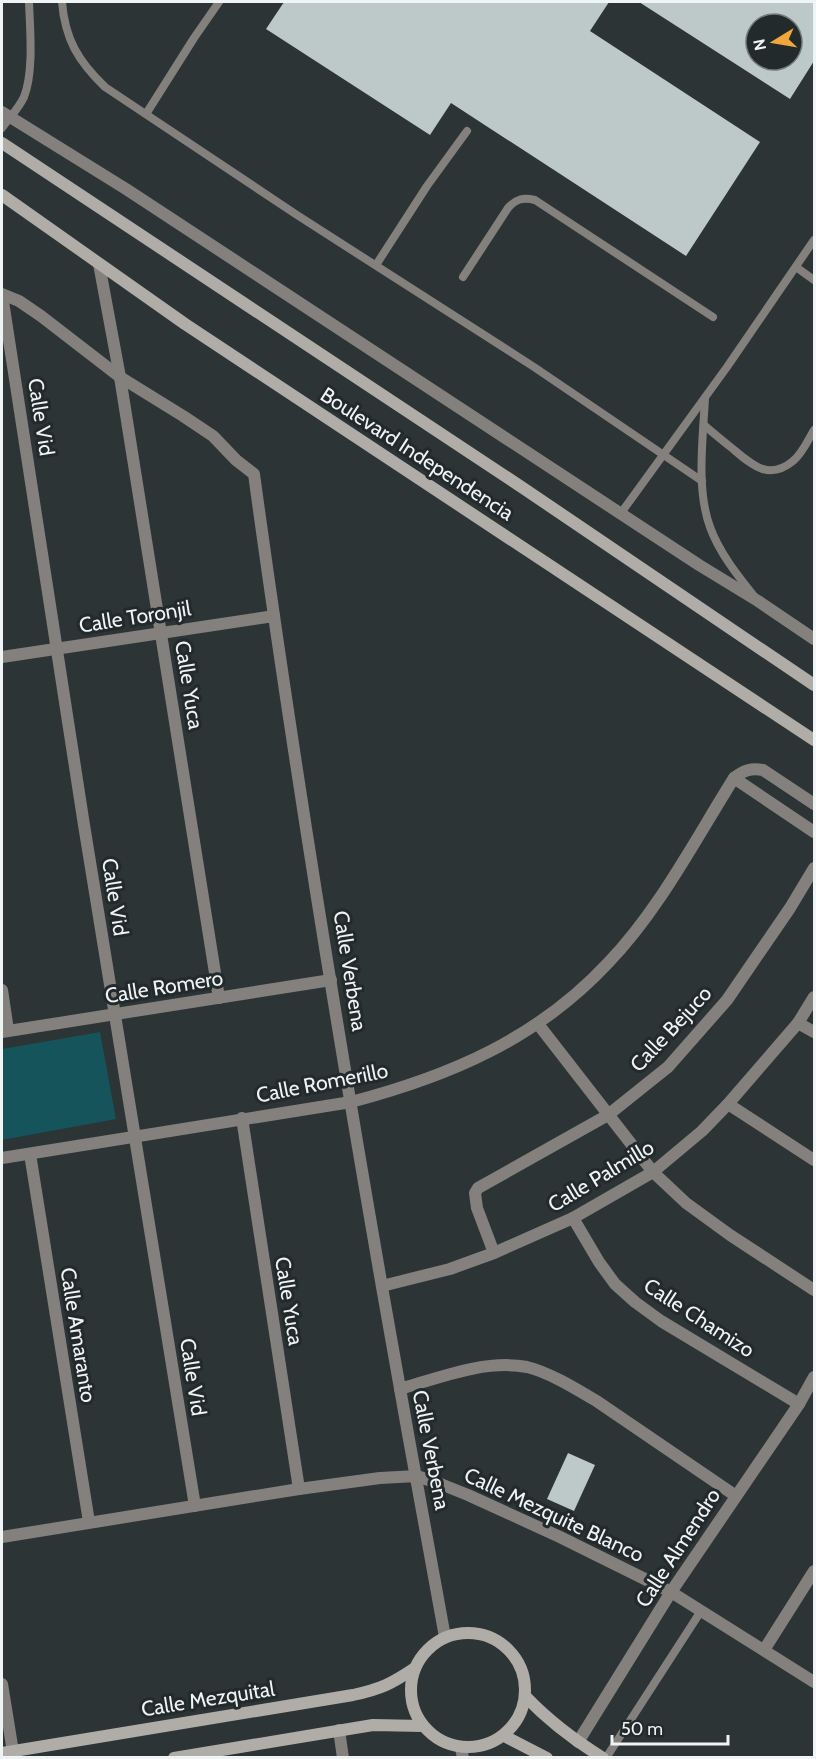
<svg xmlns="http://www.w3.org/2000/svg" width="816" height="1759" font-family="Cabin,sans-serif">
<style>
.green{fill:#15545a}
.building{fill:#bdc8c9;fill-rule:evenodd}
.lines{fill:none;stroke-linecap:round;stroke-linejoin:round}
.service{stroke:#83807d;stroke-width:8}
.minor{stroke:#83807d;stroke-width:12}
.secondary{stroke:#b0aca7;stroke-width:12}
.labels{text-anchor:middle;stroke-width:6;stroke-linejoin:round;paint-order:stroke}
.street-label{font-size:21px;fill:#eff4f5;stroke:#222a2b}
</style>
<rect width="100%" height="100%" fill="#2c3435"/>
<polygon class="green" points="100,1032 116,1119 2,1140 2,1049"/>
<g class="building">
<polygon points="284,2 609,2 590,31 760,142 686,256 451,103 430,135 266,29"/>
<path d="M639,2H814V61L790,99ZM756,24H792V60H756Z"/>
<polygon points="568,1453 595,1465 574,1511 547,1499"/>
</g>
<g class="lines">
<g class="service">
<path d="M62,2C65,39 78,61 105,87L297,215L534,367L702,481"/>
<polyline points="146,114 194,38 219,2"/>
<path d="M2,128C9,118 19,108 24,97C34,72 30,29 29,2"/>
<polyline points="376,265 427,186 467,131"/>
<polyline points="796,267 814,280"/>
<path d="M463,277L508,208C516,199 523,197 535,200L713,317"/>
<path d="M705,398C703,438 696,489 710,527C719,552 737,575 754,596"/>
<path d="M704,425C713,433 723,441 733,449C752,465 769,481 793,461C802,454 808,440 814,430"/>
<polyline points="621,513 727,367 814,240"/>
<polyline points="606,1758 701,1611"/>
</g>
<g class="minor">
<polyline points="2,112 126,189 699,565 758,601 814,639"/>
<polyline points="99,264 120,377 219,998"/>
<path d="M2,294L19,301L41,316L120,377L183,416L213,436L236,460L254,474C291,745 335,1017 382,1287C402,1404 424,1520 445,1637"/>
<polyline points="2,295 84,825 195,1506"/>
<polyline points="2,657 274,616"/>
<polyline points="734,778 814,832"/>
<polyline points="2,990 8,1030"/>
<polyline points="798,1023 814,1032"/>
<polyline points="538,1024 653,1172 686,1203 730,1235 814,1290"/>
<polyline points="2,1032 331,980"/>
<polyline points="728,1104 814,1160"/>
<polyline points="242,1118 299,1489"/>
<polyline points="30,1154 89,1522"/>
<path d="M2,1158L351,1102C450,1076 537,1039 608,963C659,910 695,840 734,778C744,770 751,768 763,770L814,804"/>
<polyline points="573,1218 599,1262 615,1284 635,1302 661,1321 799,1404"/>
<polyline points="494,1253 477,1208 475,1193 478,1188 608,1115 668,1067 727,1000 790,908 814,868"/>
<polyline points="382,1286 450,1269 494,1253 573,1218 653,1172 702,1131 728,1104 798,1023 814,997"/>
<path d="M400,1389C438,1378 486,1359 527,1367C549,1372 578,1390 598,1402L736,1496"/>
<polyline points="2,1537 299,1489 380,1478 417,1476 443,1485 468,1495 560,1537 671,1592 814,1682"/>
<polyline points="764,1650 814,1571"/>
<polyline points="2,1684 14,1758"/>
<polyline points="339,1730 343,1758"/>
<polyline points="578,1742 671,1592 799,1404 814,1377"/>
<polyline points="461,1748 463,1758"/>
</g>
<g class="secondary">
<polyline points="2,143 523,488 814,685"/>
<polyline points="2,195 185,324 814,740"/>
<circle cx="468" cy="1690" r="57"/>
<path d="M526,1697C549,1721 574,1740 603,1758"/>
<polyline points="504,1736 547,1758"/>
<path d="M2,1753L353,1695C381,1689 391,1684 415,1668"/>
<polyline points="174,1758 373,1725 423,1726"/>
</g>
</g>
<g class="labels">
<g class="street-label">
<text transform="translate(41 417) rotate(81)" y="7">Calle Vid</text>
<text transform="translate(417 454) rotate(33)" y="7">Boulevard Independencia</text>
<text transform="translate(135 617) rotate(-9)" y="7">Calle Toronjil</text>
<text transform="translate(189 685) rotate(81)" y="7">Calle Yuca</text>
<text transform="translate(115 897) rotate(81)" y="7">Calle Vid</text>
<text transform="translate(350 971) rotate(81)" y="7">Calle Verbena</text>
<text transform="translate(164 987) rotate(-9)" y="7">Calle Romero</text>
<text transform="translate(671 1029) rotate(-47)" y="7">Calle Bejuco</text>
<text transform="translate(322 1083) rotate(-11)" y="7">Calle Romerillo</text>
<text transform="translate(601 1176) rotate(-31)" y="7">Calle Palmillo</text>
<text transform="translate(289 1301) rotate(81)" y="7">Calle Yuca</text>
<text transform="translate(699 1318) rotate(33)" y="7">Calle Chamizo</text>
<text transform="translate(78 1335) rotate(81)" y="7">Calle Amaranto</text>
<text transform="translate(193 1377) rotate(81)" y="7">Calle Vid</text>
<text transform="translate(431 1450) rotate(79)" y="7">Calle Verbena</text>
<text transform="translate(554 1515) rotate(25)" y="7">Calle Mezquite Blanco</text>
<text transform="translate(678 1548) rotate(-57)" y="7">Calle Almendro</text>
<text transform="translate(208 1699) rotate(-9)" y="7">Calle Mezquital</text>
</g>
</g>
<rect width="816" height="1759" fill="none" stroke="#eff4f5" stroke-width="6"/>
<g transform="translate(774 42) rotate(259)"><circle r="28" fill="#222a2b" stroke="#747b7c" stroke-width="1.5"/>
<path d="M0-4.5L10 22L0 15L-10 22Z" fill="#efa73e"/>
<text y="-9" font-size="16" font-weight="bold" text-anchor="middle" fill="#eff4f5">N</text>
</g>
<path d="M612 1735v9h116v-9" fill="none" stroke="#eff4f5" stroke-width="3"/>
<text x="621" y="1735" font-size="18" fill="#eff4f5" stroke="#222a2b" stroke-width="4.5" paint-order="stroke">50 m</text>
</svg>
